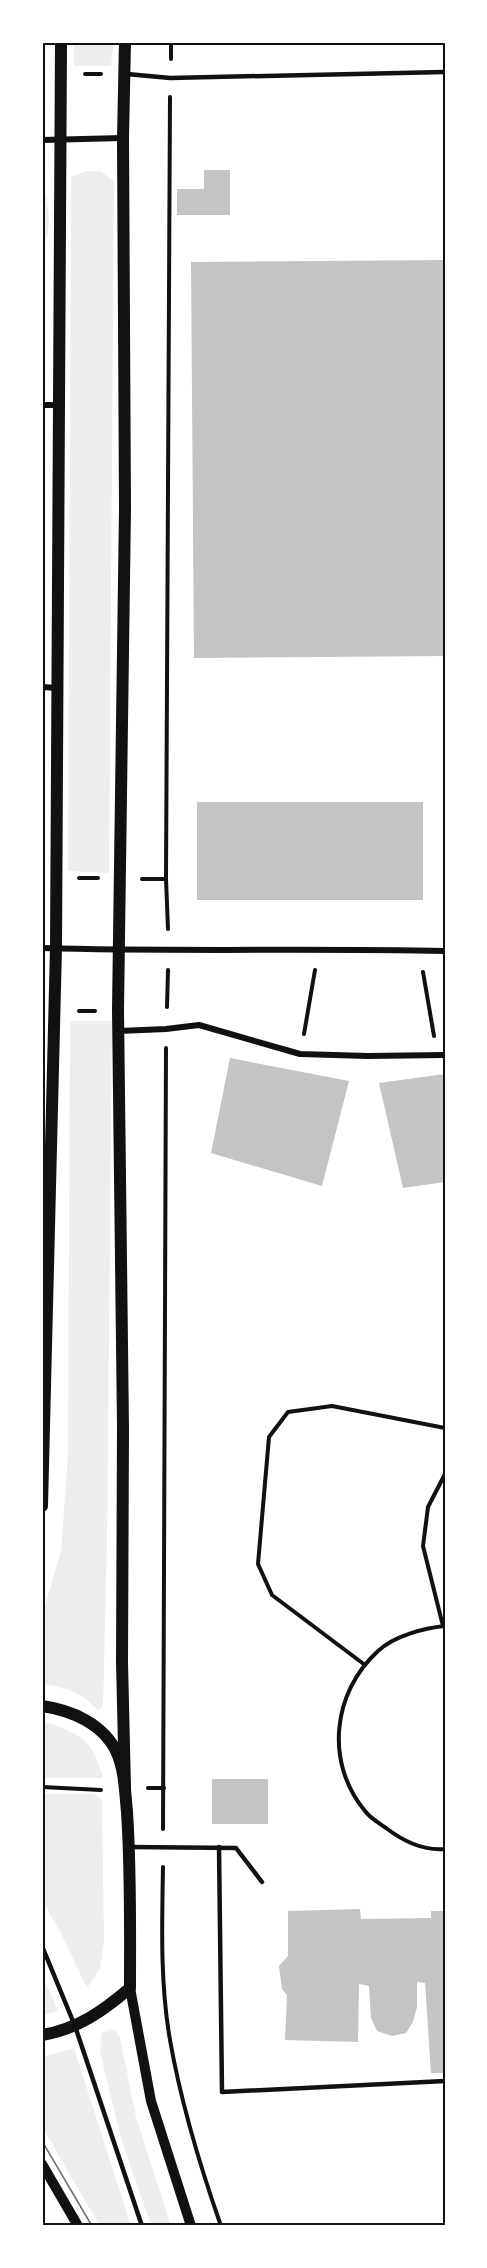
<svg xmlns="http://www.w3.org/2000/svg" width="487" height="2268" font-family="'Asap Condensed',sans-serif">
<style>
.green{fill:#eee}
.building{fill:#c4c4c4}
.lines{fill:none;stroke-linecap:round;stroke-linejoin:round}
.path{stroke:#111;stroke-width:4}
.service{stroke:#111;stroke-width:4.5}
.minor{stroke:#111;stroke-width:6}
.tertiary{stroke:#111;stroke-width:10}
.secondary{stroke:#111;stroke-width:12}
.tram{stroke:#707070;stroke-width:1.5}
.neatline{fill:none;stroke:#111;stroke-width:2}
</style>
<rect width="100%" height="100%" fill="#fff"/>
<g class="green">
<polygon points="74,42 114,42 111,66 74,66"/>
<polygon points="86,171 100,171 114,181 109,873 68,871 71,177"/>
<path d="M42,183C49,204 53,230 42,250Z"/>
<path d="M70,1021H112L107,1541L103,1707L98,1710C82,1693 65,1687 42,1684V1616L61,1551L68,1456Z"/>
<path d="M49,1723C86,1737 91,1740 103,1778H42V1724Z"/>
<polygon points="42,1794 93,1794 102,1799 104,1940 100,1969 87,1988 60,1931 42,1900"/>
<polygon points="42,1975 58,2011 42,2015"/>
<polygon points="109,2029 115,2030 120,2038 136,2117 171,2226 151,2226 121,2138 100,2052 102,2033"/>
<polygon points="74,2048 131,2226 100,2226 42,2127 42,2057"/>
</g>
<g class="building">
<polygon points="204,170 230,170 230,215 177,215 177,189 204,189"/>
<polygon points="445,260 445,656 194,658 191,262"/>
<rect x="197" y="802" width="226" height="98"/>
<polygon points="230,1058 349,1081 322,1186 211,1153"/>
<polygon points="445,1074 445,1182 403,1188 379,1083"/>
<rect x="212" y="1779" width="56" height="45"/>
<polygon points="360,1909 361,1919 431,1918 431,1911 445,1911 445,2073 431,2073 425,1983 417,1982 417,2007 413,2022 406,2033 392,2036 377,2031 371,2018 369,1986 359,1984 358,2042 285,2040 287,1995 282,1989 279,1966 288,1956 288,1911"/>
</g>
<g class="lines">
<g class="path">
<polyline points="171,59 171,42"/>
<polyline points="85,74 101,74"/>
<polyline points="79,878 98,878"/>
<polyline points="142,879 166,879"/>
<polyline points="168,929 166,879 170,97"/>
<polyline points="423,972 434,1036"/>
<polyline points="167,1007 168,970"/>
<polyline points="79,1011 95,1011"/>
<polyline points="304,1034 315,970"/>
<polyline points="443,1626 423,1546 428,1507 445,1474"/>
<path d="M445,1626C424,1628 394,1636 378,1651C332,1693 325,1763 365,1811C370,1818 379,1823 386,1828C403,1841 423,1851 445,1849"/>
<polyline points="365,1665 272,1595 258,1564 269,1437 288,1412 332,1406 445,1428"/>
<polyline points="42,1787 101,1790"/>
<polyline points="148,1788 164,1788"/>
<polyline points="163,1829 166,1048"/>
<path d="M163,1867C162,1924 160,1983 170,2040C181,2103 200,2166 221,2226"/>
</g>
<g class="service">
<polyline points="127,74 170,78 445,72"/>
<polyline points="131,1847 236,1848 262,1882"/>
<polyline points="219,1847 222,2092 445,2081"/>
<polyline points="42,1946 75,2026 142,2226"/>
</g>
<g class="minor">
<polyline points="42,140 123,138"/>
<polyline points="42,405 59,405"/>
<polyline points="42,687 57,688"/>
<path d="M42,948C176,952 311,948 445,951"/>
<polyline points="119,1031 166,1029 199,1025 300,1054 368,1056 445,1055"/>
</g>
<g class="tertiary">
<polyline points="130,1988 151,2101 191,2226"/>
<polyline points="42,2164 78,2226"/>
</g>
<g class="secondary">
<polyline points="125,42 123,138 125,508 118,1010 123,1428 122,1662 125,1788"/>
<polyline points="42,1506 56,948 61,42"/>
<path d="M42,1706C71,1710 104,1724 117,1753C125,1772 125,1793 127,1812C131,1871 130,1929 130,1988C103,2011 78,2029 42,2035"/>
</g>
<polyline class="tram" points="42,2141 92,2226"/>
</g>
<rect width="487" height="2268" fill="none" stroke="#ffffff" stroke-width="87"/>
<rect x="44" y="44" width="400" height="2180" class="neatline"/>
</svg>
